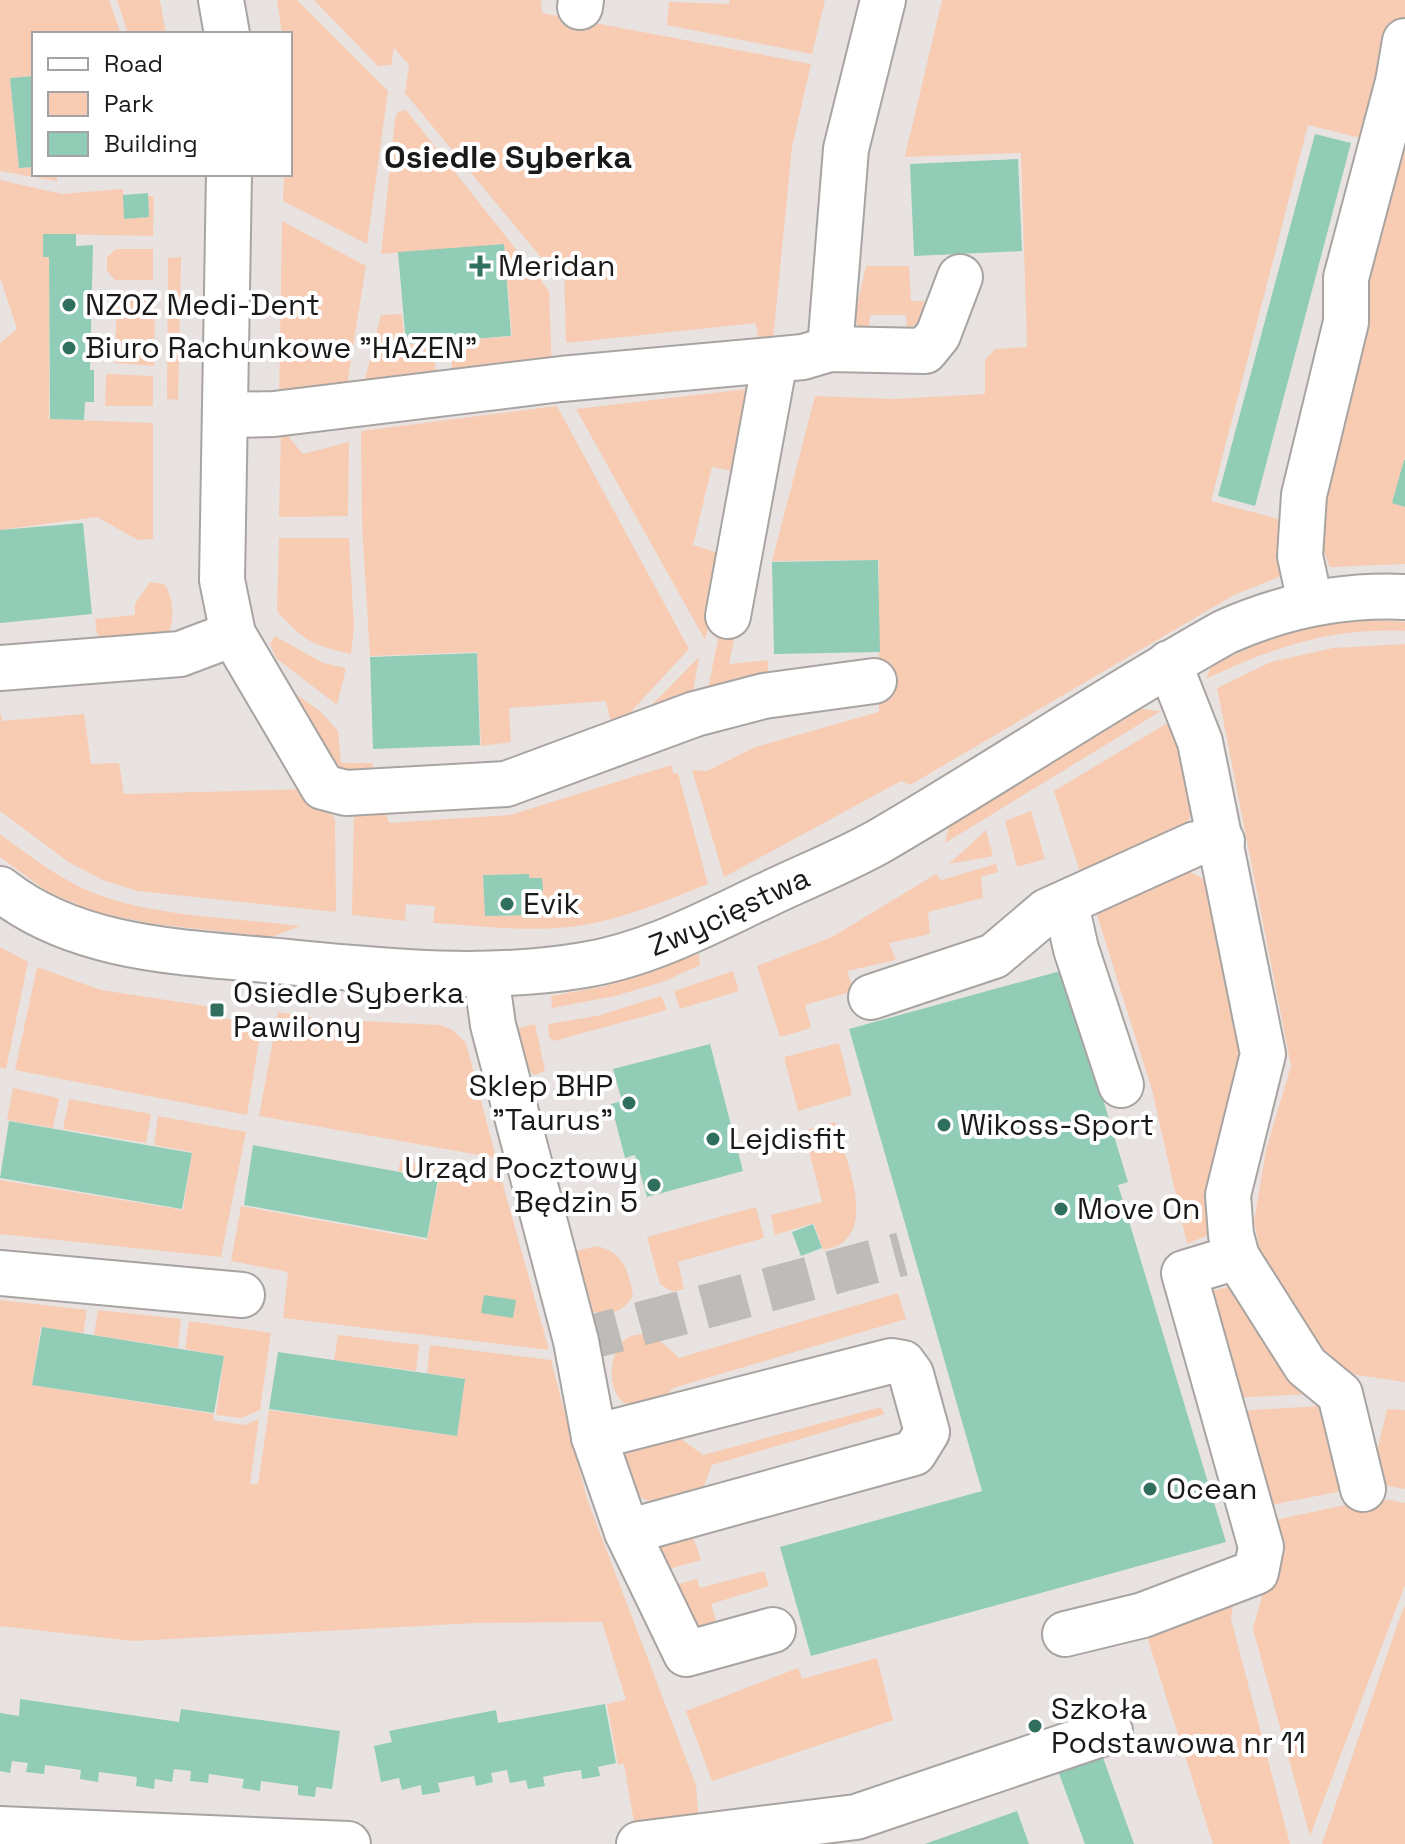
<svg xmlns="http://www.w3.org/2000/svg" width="1405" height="1844" font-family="'Space Grotesk',sans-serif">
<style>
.green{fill:#f8cbb3;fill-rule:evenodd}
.building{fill:#91ccb7}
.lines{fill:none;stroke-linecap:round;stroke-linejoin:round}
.minor-tunnel{stroke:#bfbbb9;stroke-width:44;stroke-dasharray:44 22;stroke-linecap:butt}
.minor-casing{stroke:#a8a4a2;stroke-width:48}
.minor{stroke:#fff;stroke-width:44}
.poi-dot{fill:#306f5d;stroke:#fff;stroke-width:3}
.labels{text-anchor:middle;stroke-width:8;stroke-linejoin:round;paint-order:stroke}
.poi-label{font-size:30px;fill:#1c1a19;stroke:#fff;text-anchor:start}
.street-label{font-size:30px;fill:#1c1a19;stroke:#fff}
.neighbourhood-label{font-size:32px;font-weight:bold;fill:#1c1a19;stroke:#fff}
</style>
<rect width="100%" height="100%" fill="#e8e3e1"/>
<g class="green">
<polygon points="0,0 109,0 121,34 34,34 34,76 10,78 19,168 34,167 34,174 57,174 57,181 0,171"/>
<polygon points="117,0 160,0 166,34 128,34"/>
<polygon points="277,0 297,0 388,91 367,244 283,201 284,174 290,174 290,34 282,34"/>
<polygon points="314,0 541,0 542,13 811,64 792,147 772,350 760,352 756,323 566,343 564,267 549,267 405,93 409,65 394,48 391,65 378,66"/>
<polygon points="729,0 825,0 812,54 667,25 669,2 729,4"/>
<polygon points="942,0 1405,0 1405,457 1393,503 1405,507 1405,564 1330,567 1314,528 1355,282 1373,141 1308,125 1211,501 1286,521 1284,575 1234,595 910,785 901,781 724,877 692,770 707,771 755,747 879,712 879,560 772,561 815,396 893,399 985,394 985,360 995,349 1027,347 1021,153 901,157 905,156"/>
<polygon points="406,110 549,291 552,370 453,381 450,341 512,336 504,244 381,254 395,119 398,112"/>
<polygon points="0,180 62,194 123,189 125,219 149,217 148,196 154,197 153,236 43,234 43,257 49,257 49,419 153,423 153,539 138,540 97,517 0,530 0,343 17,329 0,277"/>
<polygon points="282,221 366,266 346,391 279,401"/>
<polygon points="116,249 153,249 153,280 115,280 107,271 107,257"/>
<polygon points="181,257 178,400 167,399 168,258"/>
<polygon points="866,266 909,266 911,301 924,301 921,322 907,329 906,315 870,315 869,329 857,325 855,315"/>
<polygon points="117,291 155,291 154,366 115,363"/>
<polygon points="402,314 405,345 434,342 436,381 362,391 381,315"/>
<polygon points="106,374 153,376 153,406 105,406"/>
<polygon points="765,387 749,474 712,467 693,545 725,555 705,640 576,409"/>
<polygon points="557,406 689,649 613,731 606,701 509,708 511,742 481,746 477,652 370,656 362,527 361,431"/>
<polygon points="281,428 303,454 349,442 348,516 279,517"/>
<path d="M279,538H349L354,628L351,654C314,646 302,640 277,611Z"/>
<path d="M150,582L164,584C174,597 175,620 168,635L103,640L97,634L95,619L135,615V604Z"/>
<path d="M1376,620L1405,622V631C1331,627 1272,648 1206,679L1212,665L1281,634L1328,624Z"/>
<polygon points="719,634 735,635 729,664 768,660 768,673 761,683 706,699"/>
<polygon points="275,636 323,663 346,668 337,705 276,658 270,644"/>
<polygon points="1405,644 1405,1382 1330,1371 1263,1266 1254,1221 1266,1150 1291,1066 1217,688 1271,662 1333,648"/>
<polygon points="699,657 691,703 633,724"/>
<polygon points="276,680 321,712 338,731 341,763 373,763 372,772 338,777"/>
<polygon points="1141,709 1161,711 945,843 949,826"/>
<polygon points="0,712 3,721 84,714 91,764 119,763 124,794 314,789 335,819 336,912 138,891 105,881 70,863 0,811"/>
<polygon points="1169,722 1177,726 1193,811 1186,825 1082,878 1054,791"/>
<path d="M671,765L674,774L678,773L708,884C669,899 631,916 590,924C539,934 484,926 433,923L435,906L406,904L405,921L352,915L354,807L383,805L389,823L510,815ZM528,874L529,878L542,879V892L529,893L530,915L485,916L483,875Z"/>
<polygon points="1031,811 1045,859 1017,867 1005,821"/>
<polygon points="986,830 993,856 949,864"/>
<path d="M0,834C30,856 63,882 99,895C158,917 237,918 300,926L272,937L154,924L95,912L48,892L0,857Z"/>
<polygon points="996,864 998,872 981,877 983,898 928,912 930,934 889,943 896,960 847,971 854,991 805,1005 811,1028 780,1037 757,966 832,937 936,874 941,880"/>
<path d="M1188,871L1202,878L1212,890L1242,1045C1237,1110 1202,1169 1208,1235L1187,1244L1152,1090L1096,912Z"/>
<polygon points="0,947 28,962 6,1069 0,1068"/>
<polygon points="699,954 700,965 665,981 615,996 552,1008 551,996 606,986"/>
<polygon points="37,967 101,990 212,1007 212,1017 262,1023 247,1115 15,1070"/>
<polygon points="733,971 739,991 680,1009 674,991"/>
<polygon points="661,996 667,1010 554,1041 549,1037 548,1024 597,1016"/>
<polygon points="278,1012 319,1019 440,1025 453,1030 466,1043 496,1158 259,1116"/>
<polygon points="535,1024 545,1071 534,1075 525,1067 515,1029"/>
<polygon points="839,1043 852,1095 798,1111 784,1057"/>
<polygon points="13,1088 59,1098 53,1128 7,1120"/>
<polygon points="69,1099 151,1114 146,1143 63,1129"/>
<polygon points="158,1116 246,1132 221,1257 0,1234 0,1180 183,1210 192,1152 154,1145"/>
<path d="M835,1122C845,1159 884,1241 823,1250L814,1223L775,1235L771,1215L822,1202L804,1131Z"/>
<polygon points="401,1160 502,1181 549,1350 283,1318 288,1272 231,1261 241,1206 427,1240 439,1179 398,1171"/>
<polygon points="756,1207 764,1238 678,1262 684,1289 673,1292 660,1284 647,1237"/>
<path d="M597,1246C623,1252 629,1271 633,1296C622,1313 609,1316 590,1311L572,1252Z"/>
<polygon points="1235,1285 1313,1394 1229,1398 1201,1294"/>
<path d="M898,1293L906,1319L673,1388C668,1393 666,1398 660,1401C585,1442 602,1275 679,1358Z"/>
<polygon points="0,1300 87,1310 83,1334 41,1327 32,1385 214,1414 213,1420 244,1425 259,1419 250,1484 258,1484 269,1410 456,1436 465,1379 427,1373 430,1345 551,1360 587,1499 696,1785 699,1823 636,1834 624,1764 618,1765 607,1704 626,1700 602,1622 476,1623 133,1641 0,1626"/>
<polygon points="98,1310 181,1319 178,1348 94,1335"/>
<polygon points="189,1321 271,1333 260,1410 241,1418 216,1415 224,1356 185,1349"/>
<polygon points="338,1335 419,1345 416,1371 334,1360"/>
<polygon points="1319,1406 1347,1490 1261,1507 1235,1411"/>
<path d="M881,1407L885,1414L712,1465L701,1493C670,1503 639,1513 627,1476C624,1465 621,1457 623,1445L680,1438L703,1455Z"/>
<polygon points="1387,1409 1405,1410 1405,1489 1370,1483"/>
<polygon points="1391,1500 1405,1503 1405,1585 1310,1836 1253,1629 1273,1555 1270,1521 1360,1502"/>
<polygon points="691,1531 701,1560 658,1572 653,1546"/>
<polygon points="764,1571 769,1586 711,1604 719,1630 698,1634 664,1588 697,1579 700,1588"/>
<polygon points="1236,1585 1231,1619 1290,1844 1213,1844 1143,1624"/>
<polygon points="1405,1606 1405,1844 1322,1844 1401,1614"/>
<polygon points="877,1658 893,1720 712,1781 686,1711 798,1668 802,1679"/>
</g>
<g class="building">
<polygon points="34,76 34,167 19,168 10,78"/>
<polygon points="1315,134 1351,143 1255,506 1218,496"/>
<polygon points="1018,159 1022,251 914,256 910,164"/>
<polygon points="148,193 149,217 124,219 123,195"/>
<polygon points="43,234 76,234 76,246 93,245 90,370 94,370 94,402 85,402 84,420 50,419 49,257 43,257"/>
<polygon points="504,244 511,336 406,344 398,252"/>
<polygon points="1404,460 1405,460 1405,507 1392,503"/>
<polygon points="83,523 92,614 0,623 0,530"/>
<polygon points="878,560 880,652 774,654 772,562"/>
<polygon points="477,653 480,745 373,749 370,657"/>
<polygon points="529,874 529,878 542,878 543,892 529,893 530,915 485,916 483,875"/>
<polygon points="1064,970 1128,1182 1118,1185 1226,1542 811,1656 780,1547 982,1491 849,1029"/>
<polygon points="710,1044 743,1171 647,1197 635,1155 625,1158 611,1104 622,1101 613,1069"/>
<polygon points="9,1121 192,1153 182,1209 0,1178"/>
<polygon points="253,1145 438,1179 427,1238 244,1205"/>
<polygon points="813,1224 822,1248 801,1256 792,1232"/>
<polygon points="484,1295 516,1300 513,1318 481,1313"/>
<polygon points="42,1327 224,1356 214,1413 32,1385"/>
<polygon points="278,1352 465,1379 457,1436 269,1409"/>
<polygon points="20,1699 179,1722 181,1709 340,1731 332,1789 316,1787 315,1797 298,1795 298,1786 261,1781 260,1791 242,1788 244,1779 209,1774 208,1783 200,1782 190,1781 191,1771 174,1769 172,1782 155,1779 154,1789 136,1786 137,1777 99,1772 98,1782 80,1779 81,1770 45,1765 44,1774 26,1772 28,1763 12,1761 10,1773 0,1771 0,1713 19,1716"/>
<polygon points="605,1704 616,1763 598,1767 600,1776 582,1779 581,1770 561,1773 543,1777 545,1786 528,1789 526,1780 510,1783 507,1770 491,1773 493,1782 476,1786 474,1776 438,1783 440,1792 422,1795 421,1785 402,1790 399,1778 381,1782 374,1746 392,1742 389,1731 496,1710 498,1723"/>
<polygon points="1101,1752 1134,1844 1085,1844 1057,1768"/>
<polygon points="1017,1811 1029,1844 925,1844"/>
</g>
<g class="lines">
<polyline class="minor-tunnel" points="576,1341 902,1254"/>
<defs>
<g id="minor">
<polyline points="221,0 227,34"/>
<polyline points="580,7 581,0"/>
<polyline points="229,174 222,580 233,634 323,787 346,793 506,784 695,714 764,696 874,681"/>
<polyline points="830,349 846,149 883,0"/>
<polyline points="226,415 274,414 561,379 803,357 830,349 925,351 938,335 960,277"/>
<polyline points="1310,602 1300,556 1304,495 1346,322 1346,278 1398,82 1405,41"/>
<polyline points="728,616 775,360"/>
<polyline points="1169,663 1200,742 1263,1054 1228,1195 1231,1235 1237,1257 1306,1366 1340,1394 1363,1489"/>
<polyline points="0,668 180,654 233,634"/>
<path id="s1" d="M0,889C74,948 176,952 266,960C372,970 478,983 584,965C647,955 707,923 764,896C801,878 842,862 878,842C995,774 1107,698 1225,632C1283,606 1341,594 1405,597"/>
<polyline points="1066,905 1076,949 1121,1085"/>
<polyline points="486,975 493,1025 576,1341 594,1437 627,1532 686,1654 773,1630"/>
<polyline points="871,997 994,956 1047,911 1195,844 1222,841"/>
<polyline points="0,1273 242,1295"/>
<polyline points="594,1437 891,1361 903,1363 911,1374 927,1432 914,1453 627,1532"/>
<polyline points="1065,1634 1143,1615 1256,1572 1261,1547 1184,1273 1237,1257"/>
<polyline points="0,1829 348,1844"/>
<polyline points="639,1844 856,1817 1110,1731"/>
</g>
</defs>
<use href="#minor" class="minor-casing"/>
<use href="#minor" class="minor"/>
</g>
<g class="poi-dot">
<path d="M476 254h8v8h8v8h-8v8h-8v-8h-8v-8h8z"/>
<circle cx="69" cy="305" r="8"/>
<circle cx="69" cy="348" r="8"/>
<circle cx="507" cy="904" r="8"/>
<rect x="209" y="1002" width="16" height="16" rx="4"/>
<circle cx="629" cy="1103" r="8"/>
<circle cx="944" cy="1125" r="8"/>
<circle cx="713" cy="1139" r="8"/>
<circle cx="654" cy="1185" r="8"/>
<circle cx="1061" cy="1209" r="8"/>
<circle cx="1150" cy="1489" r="8"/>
<circle cx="1035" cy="1726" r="8"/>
</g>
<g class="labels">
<g class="poi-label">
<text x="498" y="276">Meridan</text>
<text x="85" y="315">NZOZ Medi-Dent</text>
<text x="85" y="358">Biuro Rachunkowe "HAZEN"</text>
<text x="523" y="914">Evik</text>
<text x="233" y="1003">Osiedle Syberka<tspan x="233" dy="34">Pawilony</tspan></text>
<text x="613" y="1096" text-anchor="end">Sklep BHP<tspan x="613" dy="34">"Taurus"</tspan></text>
<text x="960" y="1135">Wikoss-Sport</text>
<text x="729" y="1149">Lejdisfit</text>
<text x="638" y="1178" text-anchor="end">Urząd Pocztowy<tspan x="638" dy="34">Będzin 5</tspan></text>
<text x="1077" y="1219">Move On</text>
<text x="1166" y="1499">Ocean</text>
<text x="1051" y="1719">Szkoła<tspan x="1051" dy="34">Podstawowa nr 11</tspan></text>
</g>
<g class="street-label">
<text dy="10" stroke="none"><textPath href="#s1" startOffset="754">Zwycięstwa</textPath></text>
</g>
<g class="neighbourhood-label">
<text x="508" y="168">Osiedle Syberka</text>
</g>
</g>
<rect x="32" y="32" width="260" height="144" fill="#ffffff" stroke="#a4a3a3" stroke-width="2"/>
<rect x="48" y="58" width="40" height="12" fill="#ffffff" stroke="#a4a3a3" stroke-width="2"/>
<text x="104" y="72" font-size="24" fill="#1c1a19">Road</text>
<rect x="48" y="92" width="40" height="24" fill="#f8cbb3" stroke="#a4a3a3" stroke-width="2"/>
<text x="104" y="112" font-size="24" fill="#1c1a19">Park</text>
<rect x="48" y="132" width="40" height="24" fill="#91ccb7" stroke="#a4a3a3" stroke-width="2"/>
<text x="104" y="152" font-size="24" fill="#1c1a19">Building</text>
</svg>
